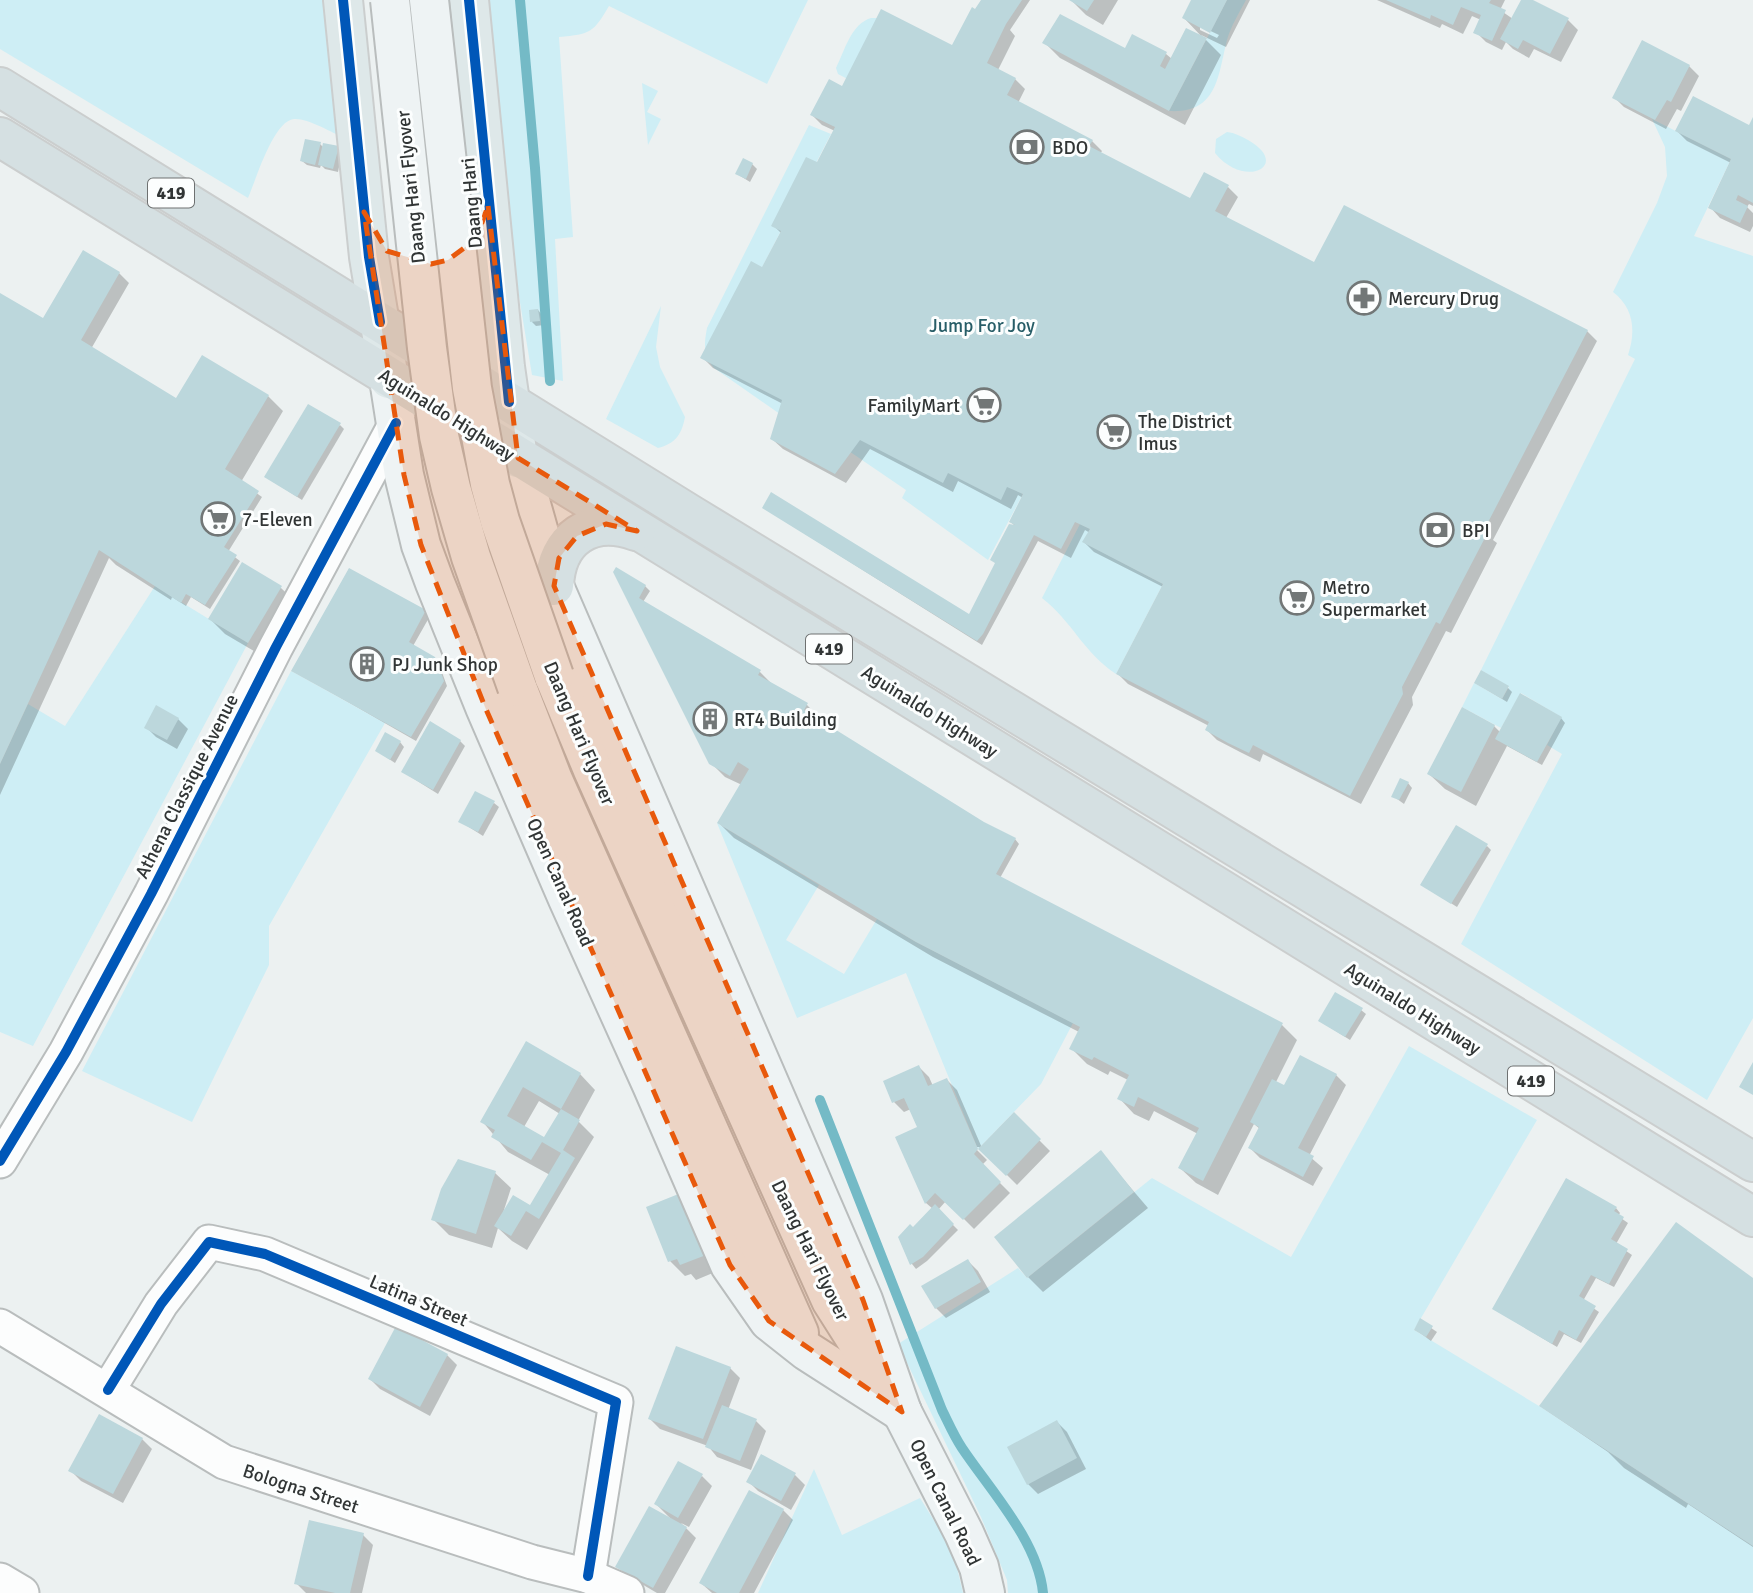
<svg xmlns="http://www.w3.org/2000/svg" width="1753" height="1593" font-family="Signika,sans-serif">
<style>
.green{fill:#ceeef5}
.shadow{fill:#0003;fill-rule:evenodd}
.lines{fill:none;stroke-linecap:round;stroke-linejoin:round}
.stream{stroke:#74bac6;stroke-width:10}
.building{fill:#bcd7dc}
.minor-casing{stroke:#b9bdbd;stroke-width:37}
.secondary-casing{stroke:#b9bdbd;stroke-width:42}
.primary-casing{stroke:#cbcece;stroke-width:42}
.trunk-casing{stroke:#cbcece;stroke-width:42}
.minor{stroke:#fcfdfd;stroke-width:33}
.secondary{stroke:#eef3f4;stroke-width:38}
.primary{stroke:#dee8e9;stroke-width:38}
.trunk{stroke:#d5e0e2;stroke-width:38}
.secondary-bridge-casing{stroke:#b9bdbd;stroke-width:42;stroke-linecap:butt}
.secondary-bridge{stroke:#eef3f4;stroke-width:38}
.cycleway-casing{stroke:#fcfefe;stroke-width:15}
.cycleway{stroke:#0057b8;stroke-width:10}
.marked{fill:#e8590c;fill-opacity:0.2;stroke:#e8590c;stroke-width:5;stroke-dasharray:14 9;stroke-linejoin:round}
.labels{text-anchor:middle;stroke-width:6;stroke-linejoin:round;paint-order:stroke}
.shield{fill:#fcfefe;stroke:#6e7171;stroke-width:2}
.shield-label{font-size:18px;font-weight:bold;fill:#313535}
.poi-label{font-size:19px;fill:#313535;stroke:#fcfefe;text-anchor:start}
.street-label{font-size:19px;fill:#313535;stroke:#fcfefe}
.park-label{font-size:19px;fill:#275d67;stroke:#fcfefe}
</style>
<rect width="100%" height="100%" fill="#ecf1f1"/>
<g class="green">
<path d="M0,0H330L341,136C328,131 308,118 294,119C273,121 256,180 248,198L0,49Z"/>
<path d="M486,0H808L767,84L609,6C593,33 591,34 559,37L573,237L555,239L563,381L532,375L517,284Z"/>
<path d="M1227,0H1246C1239,13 1231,26 1227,40C1218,75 1218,114 1169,111Z"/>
<path d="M871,18H878L857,84L838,74L836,68C845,50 851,24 871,18Z"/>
<polygon points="642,83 658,91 647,112 661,119 648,145"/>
<path d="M1652,119L1731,159L1694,236L1753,256V1018L1707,1100L1461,944L1562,754L1547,745L1561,717L1521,693L1501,728L1462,707L1474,683L1502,699L1509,687L1481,670L1635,359L1628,355C1636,331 1634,308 1613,292L1657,203L1667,176L1665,147Z"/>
<path d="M809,125L831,134L726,337L814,384L787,419L714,368C703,355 704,344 707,328Z"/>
<path d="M1227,132C1235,133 1241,136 1248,140C1292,165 1245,190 1215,153L1216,139Z"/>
<path d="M661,306L656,347L660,367L685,417C682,434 675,444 658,448L606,419Z"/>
<polygon points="858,408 1023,494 988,560 902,498 906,490 840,445"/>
<path d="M1080,524L1090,529L1083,542L1163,584L1116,674C1083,652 1072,621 1042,598Z"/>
<polygon points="155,586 248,643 33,1046 0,1032 0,764 28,704 65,726"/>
<polygon points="291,671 385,723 269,926 269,965 192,1122 82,1071"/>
<polygon points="717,823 819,885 786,940 844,974 877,919 916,942 1073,1023 1041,1084 978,1149 906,973 797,1018"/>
<polygon points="1409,1046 1537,1120 1414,1330 1539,1406 1753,1546 1753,1593 1008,1593 1007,1580 981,1517 898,1344 1018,1268 1027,1278 1152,1178 1291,1257"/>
<polygon points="814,1469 842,1535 920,1498 953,1551 963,1593 758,1593"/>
</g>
<g class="shadow">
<polygon points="983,0 1030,0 1010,30 1015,36 998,70 1015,79 1025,89 1018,103 1092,141 1102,151 1100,154 1191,200 1228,187 1238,197 1226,218 1315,264 1587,331 1597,341 1493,540 1497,543 1451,633 1446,631 1412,697 1413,705 1361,804 1263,754 1260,762 1240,752 1217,740 1207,730 1209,726 1128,684 1118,674 1163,587 1094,552 1084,542 1090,533 1085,530 1071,558 1038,541 982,645 764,508 970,617 997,564 1018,529 1011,522 1023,498 1018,495 1011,509 958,481 953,492 870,449 846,483 783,449 772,439 783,404 713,368 703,358 763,270 782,234 773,225 818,164 835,131 822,125 812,115 843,88 953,47"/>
<polygon points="1071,0 1118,0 1103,25 1086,15"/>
<path d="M1193,0H1250L1226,47L1201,35L1221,55L1185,125L1060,58L1045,43L1166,54L1172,59L1203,38L1184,18ZM1200,26L1219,35L1217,38L1200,30Z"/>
<polygon points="1377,0 1505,0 1500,10 1513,19 1523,0 1529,0 1568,20 1578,30 1561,62 1534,49 1529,58 1513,49 1506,42 1502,50 1486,42 1476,32 1481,20 1472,16 1463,34 1442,24 1440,28"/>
<polygon points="1689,66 1699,76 1681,111 1677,109 1666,129 1624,107 1614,97"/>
<polygon points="1753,122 1753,206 1749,204 1747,207 1753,213 1753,226 1750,232 1720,218 1710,207 1731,163 1687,141 1677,131 1750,127"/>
<polygon points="320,144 324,148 338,148 342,152 338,172 325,169 321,165 320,168 307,165 302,161"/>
<polygon points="752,164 757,169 750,182 737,174"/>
<polygon points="83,253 119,273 129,283 91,349 177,400 268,396 283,411 241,482 262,497 228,552 240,561 210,609 191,597 186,606 172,597 171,600 116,565 109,558 0,795 0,295 44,321"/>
<polygon points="538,310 542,315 544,325 536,326 532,322"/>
<polygon points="340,425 344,429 302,500 266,477"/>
<polygon points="243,564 281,588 297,603 264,657 225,634 210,619"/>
<polygon points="350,570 430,616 413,646 439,664 447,686 416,741 294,671"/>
<polygon points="615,572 645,586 650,591 643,602 760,672 774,686 807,705 817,715 815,719 984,823 1015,839 1019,844 1000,878 1282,1025 1297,1040 1276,1082 1285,1087 1336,1075 1346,1085 1309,1156 1323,1168 1313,1186 1260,1158 1250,1148 1260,1129 1254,1124 1218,1195 1196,1183 1180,1168 1198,1134 1154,1111 1149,1121 1134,1114 1119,1098 1128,1080 1110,1071 1108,1075 1087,1064 1071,1048 1079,1032 933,957 734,838 719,823 742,785 725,777 711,763"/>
<polygon points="1476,683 1508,688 1512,692 1507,702"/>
<polygon points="1561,718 1565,723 1542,765 1507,746 1476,806 1445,789 1429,774 1494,726 1501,733"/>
<polygon points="178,719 188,729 177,749 156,737 146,727"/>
<polygon points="460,741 465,746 438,794 403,772"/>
<polygon points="400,742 404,747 395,763 377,751"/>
<polygon points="1408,783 1412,788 1404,804 1393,796"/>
<polygon points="494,803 499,807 483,836 461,822"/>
<polygon points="1487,846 1491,850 1457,907 1422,885"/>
<polygon points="1361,1010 1366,1014 1350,1040 1320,1021"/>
<path d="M527,1044L580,1074L595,1090L578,1121L594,1137L527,1250L512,1241L498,1228L492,1248L449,1235L433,1219L495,1173L511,1188L503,1213L531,1207L550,1175L508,1152L482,1121ZM539,1101L560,1114L545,1140L524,1127Z"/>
<polygon points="919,1067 929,1077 933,1086 947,1080 957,1090 982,1148 1014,1115 1050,1151 1017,1185 979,1147 974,1147 987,1160 982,1165 1010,1193 974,1229 946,1201 938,1210 958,1230 927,1261 916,1269 912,1264 900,1237 913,1229 933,1209 926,1203 897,1138 919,1128 911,1109 904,1112 894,1102"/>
<polygon points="1101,1153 1148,1208 1043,1292 1028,1277"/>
<polygon points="680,1195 720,1270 696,1280 691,1274 685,1276 670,1261"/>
<polygon points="1616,1208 1620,1213 1618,1216 1628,1223 1616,1244 1632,1255 1614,1287 1596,1278 1583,1301 1599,1312 1581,1343 1564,1334 1557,1347 1494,1309"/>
<polygon points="968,1261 978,1271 990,1292 946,1318 936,1308"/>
<polygon points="1753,1280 1753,1547 1688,1504 1686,1508 1624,1468 1608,1452 1546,1410"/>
<polygon points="1421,1321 1437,1332 1431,1341 1416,1330"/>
<polygon points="447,1355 457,1365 430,1416 380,1389 370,1379"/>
<polygon points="730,1368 740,1378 728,1410 756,1421 766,1431 751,1470 717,1457 708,1446 660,1429 650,1419"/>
<polygon points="1057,1422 1067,1432 1086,1469 1038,1494 1028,1484"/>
<polygon points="142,1439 152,1449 123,1503 81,1481 71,1471"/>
<polygon points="795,1475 805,1485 791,1510 758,1491 748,1481"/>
<polygon points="702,1476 712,1486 689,1527 681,1523 696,1538 665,1593 657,1593 628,1576 618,1566 671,1519 656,1504"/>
<polygon points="783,1510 793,1520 754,1593 712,1593 701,1583"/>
<polygon points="363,1535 373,1545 362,1593 306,1593 296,1583"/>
</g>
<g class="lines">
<g class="stream">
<polyline points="520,0 535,168 550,381"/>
<path d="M820,1100L942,1410C948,1422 954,1436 962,1448C990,1490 1038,1541 1043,1593"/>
</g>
</g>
<g class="building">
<polygon points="981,0 1022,0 1006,24 987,63 1016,78 1007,95 1093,140 1089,146 1190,198 1204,172 1229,185 1215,211 1314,262 1344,205 1588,330 1484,530 1488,532 1440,624 1436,622 1402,687 1403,694 1350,796 1253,745 1249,753 1228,743 1205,730 1209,722 1116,674 1163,584 1082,542 1090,529 1075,522 1061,549 1034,535 983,634 977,641 762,508 771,492 969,614 995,563 990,560 1009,524 1015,525 1009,522 1023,494 1007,487 1001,500 948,473 943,483 860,440 835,474 770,439 782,400 700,358 751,261 762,267 781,231 771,226 806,157 817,162 835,127 810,115 829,79 842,86 881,9 952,45 972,7 975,9"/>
<polygon points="1069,0 1094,0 1087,11"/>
<polygon points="1191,0 1227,0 1210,33 1182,18"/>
<polygon points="1386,0 1491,0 1489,3 1506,10 1492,41 1473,33 1481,15 1461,7 1453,25 1431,15 1430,19"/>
<polygon points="1521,0 1533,0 1569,18 1550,54 1523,40 1518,49 1500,39"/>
<polygon points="1060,14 1125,48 1132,34 1167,52 1160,66 1165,69 1186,28 1207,38 1169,111 1042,43"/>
<polygon points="1642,40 1690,65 1671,102 1667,100 1655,120 1612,98"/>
<polygon points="1693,96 1749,125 1753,117 1753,203 1738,195 1736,200 1748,206 1740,223 1708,208 1731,159 1675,131"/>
<polygon points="305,139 321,142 315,165 300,161"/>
<polygon points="323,143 339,146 333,169 318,165"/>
<polygon points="743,158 753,163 746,179 735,174"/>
<polygon points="83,250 120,272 81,340 176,398 202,355 269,395 225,469 259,491 224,547 237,555 205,605 186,594 181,603 99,550 0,764 0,293 43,318"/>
<polygon points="538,309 540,321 530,322 529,310"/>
<polygon points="308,404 341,423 297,497 264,477"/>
<polygon points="242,562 282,586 248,643 208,619"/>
<polygon points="616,567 646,585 639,598 761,670 758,675 808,703 804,710 984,822 1016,838 996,874 1283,1023 1203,1181 1178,1168 1199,1128 1138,1097 1134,1107 1117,1099 1129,1075 1094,1057 1092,1060 1069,1049 1080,1027 916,942 717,823 749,769 738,762 730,776 709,764 613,572"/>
<polygon points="349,568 426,610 409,642 435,657 444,681 411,737 291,671"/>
<polygon points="1481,670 1509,686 1502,699 1474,683"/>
<polygon points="1520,693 1562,717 1537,762 1495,739"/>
<polygon points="156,705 179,718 167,740 144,728"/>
<polygon points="1462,707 1495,725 1461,792 1427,774"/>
<polygon points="430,721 461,740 433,790 401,772"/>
<polygon points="385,732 401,741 390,760 375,751"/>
<polygon points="1400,778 1409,782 1399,800 1391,797"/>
<polygon points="475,791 495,801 478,832 458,822"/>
<polygon points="1456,825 1488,844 1451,904 1420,885"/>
<polygon points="1335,992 1363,1008 1345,1037 1318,1021"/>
<polygon points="526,1041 581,1073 561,1109 523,1087 507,1116 544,1137 561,1109 580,1120 563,1150 575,1158 539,1219 526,1211 511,1236 494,1226 513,1195 530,1205 561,1153 542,1142 531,1160 491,1137 495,1130 480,1122"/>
<polygon points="1300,1055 1337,1074 1298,1148 1314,1156 1303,1177 1248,1148 1259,1127 1250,1122 1272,1079 1284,1085"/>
<polygon points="1753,1062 1753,1095 1739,1087"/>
<polygon points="919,1065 928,1086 947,1078 978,1149 974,1154 1001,1182 963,1220 935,1193 925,1204 895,1137 917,1127 904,1098 892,1103 883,1081"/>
<polygon points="1014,1112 1041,1139 1006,1176 978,1149"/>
<polygon points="1101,1150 1134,1192 1027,1278 994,1237"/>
<polygon points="458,1159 496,1171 476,1234 431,1220 441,1189"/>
<polygon points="1566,1178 1617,1207 1614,1211 1624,1217 1611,1239 1628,1249 1609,1284 1591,1275 1579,1296 1596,1306 1576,1340 1559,1330 1552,1344 1492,1309"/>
<polygon points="681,1193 706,1255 680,1265 677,1259 668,1262 646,1207"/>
<polygon points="935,1204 954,1224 923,1257 910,1265 898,1237 910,1224 913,1227"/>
<polygon points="1676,1222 1753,1278 1753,1546 1539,1406"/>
<polygon points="968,1259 981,1282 935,1309 921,1286"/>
<polygon points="1420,1318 1433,1326 1426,1337 1414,1330"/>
<polygon points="396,1326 448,1354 420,1407 368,1379"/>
<polygon points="676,1346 731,1367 703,1439 648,1419"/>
<polygon points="722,1405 757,1419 740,1461 705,1447"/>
<polygon points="99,1414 143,1438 113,1494 68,1471"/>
<polygon points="1057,1420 1077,1458 1027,1485 1007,1447"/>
<polygon points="761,1454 796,1473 781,1501 746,1482"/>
<polygon points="678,1461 703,1474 678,1518 654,1504"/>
<polygon points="749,1490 784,1509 739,1593 717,1593 699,1583"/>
<polygon points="649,1506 687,1527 653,1588 615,1567"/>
<polygon points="309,1520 364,1533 350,1593 335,1593 294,1584"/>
</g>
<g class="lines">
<defs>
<g id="minor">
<polyline points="0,1161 66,1052 151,894 276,647 396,423"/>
<polyline points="0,1326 224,1462 532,1562 588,1576 627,1593"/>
<polyline points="108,1390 161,1304 209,1242 265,1254 616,1402 588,1576"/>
<polyline points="0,1580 22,1593"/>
</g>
<g id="secondary">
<polyline points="389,379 404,475 421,545 435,583 485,707 568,899 652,1085 730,1265 769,1321 807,1351 902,1412"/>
<polyline points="518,458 554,586 863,1300 902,1412"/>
<polyline points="554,676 593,770 831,1300 902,1412 964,1533 979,1567 985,1593"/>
<polyline points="517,687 553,780 799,1333"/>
</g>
<g id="primary">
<polyline points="343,0 369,257 389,379"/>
<polyline points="469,0 505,367 518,458"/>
</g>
<g id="trunk">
<polyline points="0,87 691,515 1753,1162"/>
<polyline points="0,137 1753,1217"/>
<path d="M554,586C556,538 591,515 636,531"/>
</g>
</defs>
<use href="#minor" class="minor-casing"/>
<use href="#secondary" class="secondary-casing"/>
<use href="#primary" class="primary-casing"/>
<use href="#trunk" class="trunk-casing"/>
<use href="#minor" class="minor"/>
<use href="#secondary" class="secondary"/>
<use href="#primary" class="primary"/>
<use href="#trunk" class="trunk"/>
<defs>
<g id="secondary-bridge">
<polyline points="390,0 427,348 439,436 451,488 471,557 517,687"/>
<polyline points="429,0 472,388 490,484 500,521 554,676"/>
</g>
</defs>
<use href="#secondary-bridge" class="secondary-bridge-casing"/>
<use href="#secondary-bridge" class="secondary-bridge"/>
<defs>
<g id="cycleway">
<polyline points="343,0 369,257 380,322"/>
<polyline points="469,0 509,402"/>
<polyline points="0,1161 66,1052 151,894 276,647 396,423"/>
<polyline points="108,1390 161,1304 209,1242 265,1254 616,1402 588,1576"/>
</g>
</defs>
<use href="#cycleway" class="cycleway-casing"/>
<use href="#cycleway" class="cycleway"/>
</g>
<path class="marked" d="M488,206L518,458L637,531L606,524L577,536L559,558L554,586L863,1300L902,1412L769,1321L730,1265L485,707L421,545L404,475L364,212L387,251L431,264L448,260L476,239Z"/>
<defs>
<symbol id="bank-ring" viewBox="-11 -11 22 22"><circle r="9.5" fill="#fcfefe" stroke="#727777" stroke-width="1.5"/><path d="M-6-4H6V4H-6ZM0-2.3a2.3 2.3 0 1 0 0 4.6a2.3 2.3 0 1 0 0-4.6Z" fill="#727777"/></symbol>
<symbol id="pharmacy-ring" viewBox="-11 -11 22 22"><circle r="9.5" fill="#fcfefe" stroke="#727777" stroke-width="1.5"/><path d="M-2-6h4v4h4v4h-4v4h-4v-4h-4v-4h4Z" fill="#727777"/></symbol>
<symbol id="supermarket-ring" viewBox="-11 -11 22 22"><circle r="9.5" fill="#fcfefe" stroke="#727777" stroke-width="1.5"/><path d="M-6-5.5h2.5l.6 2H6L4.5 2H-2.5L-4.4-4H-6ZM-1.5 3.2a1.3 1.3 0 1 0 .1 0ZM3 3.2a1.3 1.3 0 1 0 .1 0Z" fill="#727777"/></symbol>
<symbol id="building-ring" viewBox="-11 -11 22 22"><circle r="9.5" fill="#fcfefe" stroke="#727777" stroke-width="1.5"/><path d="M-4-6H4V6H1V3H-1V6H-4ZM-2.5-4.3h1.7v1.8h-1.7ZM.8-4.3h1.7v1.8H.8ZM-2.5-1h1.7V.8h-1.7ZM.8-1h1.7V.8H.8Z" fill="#727777"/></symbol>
</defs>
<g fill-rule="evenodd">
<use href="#bank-ring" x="1008" y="128" width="38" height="38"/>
<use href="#pharmacy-ring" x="1345" y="279" width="38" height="38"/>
<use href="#supermarket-ring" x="965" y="386" width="38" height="38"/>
<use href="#supermarket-ring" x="1095" y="413" width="38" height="38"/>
<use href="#supermarket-ring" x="199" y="500" width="38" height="38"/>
<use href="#bank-ring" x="1418" y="511" width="38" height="38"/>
<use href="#supermarket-ring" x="1278" y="579" width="38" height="38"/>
<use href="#building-ring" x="348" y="645" width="38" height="38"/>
<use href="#building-ring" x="691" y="700" width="38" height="38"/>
</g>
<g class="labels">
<g class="shield">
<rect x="148" y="178.5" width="46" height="29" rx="5"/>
<rect x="806" y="634.5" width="46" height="29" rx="5"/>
<rect x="1508" y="1066.5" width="46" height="29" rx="5"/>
</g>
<g class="shield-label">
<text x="171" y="199">419</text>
<text x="829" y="655">419</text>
<text x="1531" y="1087">419</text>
</g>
<g class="poi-label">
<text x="1052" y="154">BDO</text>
<text x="1388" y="305">Mercury Drug</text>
<text x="960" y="412" text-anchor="end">FamilyMart</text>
<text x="1138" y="428">The District<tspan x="1138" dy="22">Imus</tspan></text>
<text x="242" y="526">7-Eleven</text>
<text x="1462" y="537">BPI</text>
<text x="1322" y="594">Metro<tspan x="1322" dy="22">Supermarket</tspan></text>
<text x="392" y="671">PJ Junk Shop</text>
<text x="734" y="726">RT4 Building</text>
</g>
<g class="street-label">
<text transform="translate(410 187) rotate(-96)" y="7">Daang Hari Flyover</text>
<text transform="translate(471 203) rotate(-95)" y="7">Daang Hari</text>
<text transform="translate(447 414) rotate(32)" y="7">Aguinaldo Highway</text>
<text transform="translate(930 711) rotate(32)" y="7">Aguinaldo Highway</text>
<text transform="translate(580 733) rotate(67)" y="7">Daang Hari Flyover</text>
<text transform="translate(186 786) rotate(-63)" y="7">Athena Classique Avenue</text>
<text transform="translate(561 882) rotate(66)" y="7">Open Canal Road</text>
<text transform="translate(1413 1008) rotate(32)" y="7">Aguinaldo Highway</text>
<text transform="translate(811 1250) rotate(64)" y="7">Daang Hari Flyover</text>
<text transform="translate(419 1300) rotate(23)" y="7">Latina Street</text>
<text transform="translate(301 1488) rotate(18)" y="7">Bologna Street</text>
<text transform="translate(946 1502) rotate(64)" y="7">Open Canal Road</text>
</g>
<g class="park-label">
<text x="982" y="332">Jump For Joy</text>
</g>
</g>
</svg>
